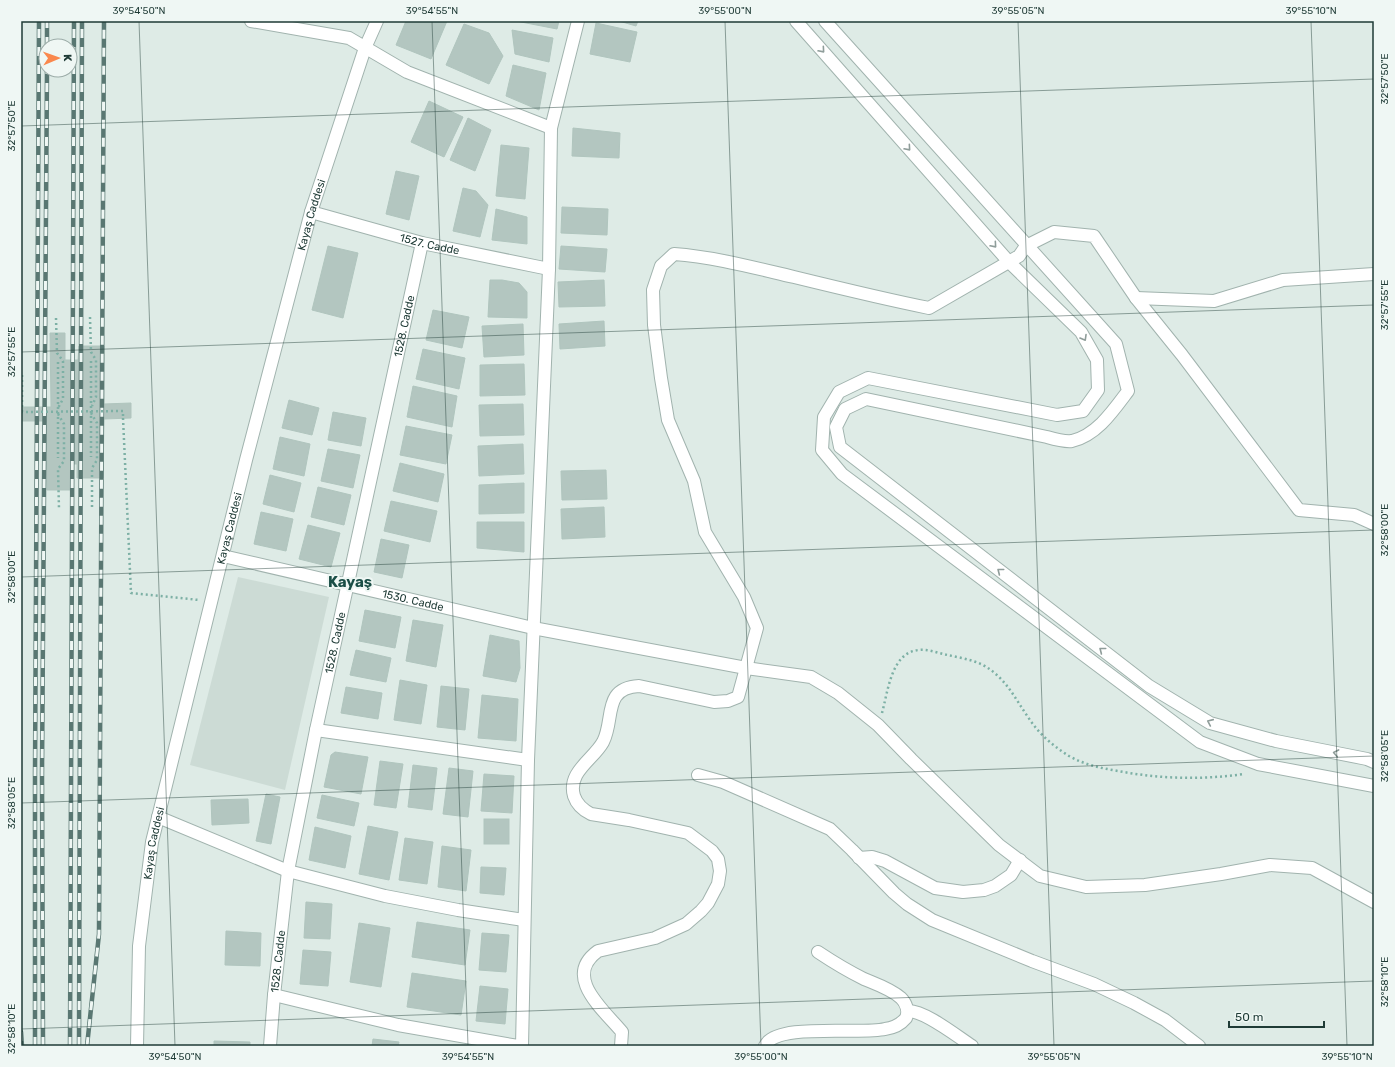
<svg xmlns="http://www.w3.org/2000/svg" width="1395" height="1067" font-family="Rubik,sans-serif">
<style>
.built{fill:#ccdbd5}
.building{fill:#b3c6c0;stroke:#b0c5be}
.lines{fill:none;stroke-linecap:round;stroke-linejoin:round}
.minor-casing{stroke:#a1b3ae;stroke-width:14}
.path{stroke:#7db0a5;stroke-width:2.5;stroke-dasharray:2 3;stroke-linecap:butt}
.minor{stroke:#fff;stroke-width:12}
.rail-casing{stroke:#597772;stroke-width:4.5}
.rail{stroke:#eff7f4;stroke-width:3;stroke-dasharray:9;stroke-linecap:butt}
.path-bridge{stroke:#7db0a5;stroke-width:2.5;stroke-dasharray:2 3;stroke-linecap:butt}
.oneway{stroke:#8f9d9a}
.ticks{fill:none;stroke:#1f3b36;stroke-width:1;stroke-opacity:0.45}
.labels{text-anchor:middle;stroke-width:4;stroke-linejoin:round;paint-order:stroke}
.street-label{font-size:11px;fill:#1f3b36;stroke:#eff7f4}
.district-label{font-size:15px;font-weight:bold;fill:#1a4e46;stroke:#eff7f4}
.neatline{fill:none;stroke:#1f3b36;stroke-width:1.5}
.ticks-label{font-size:10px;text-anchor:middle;fill:#1f3b36}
</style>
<rect width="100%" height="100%" fill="#deebe6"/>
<polygon class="built" points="238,577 329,597 285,790 190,765"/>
<g class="building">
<polygon points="406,21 447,21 431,59 396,45"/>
<polygon points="516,21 559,21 557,29"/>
<polygon points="619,21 638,21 636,26"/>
<polygon points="596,23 637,32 630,62 590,54"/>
<polygon points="464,24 489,33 503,56 489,84 446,65"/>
<polygon points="512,30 553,38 549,62 515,54"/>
<polygon points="513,65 546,73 539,110 506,96"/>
<polygon points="429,101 463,117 444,157 411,142"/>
<polygon points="468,118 491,130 475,171 450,160"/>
<polygon points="573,128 620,133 619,158 572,156"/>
<polygon points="501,145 529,148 525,199 496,196"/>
<polygon points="396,171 419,176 409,220 386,214"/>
<polygon points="463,188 476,191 488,205 480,237 453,231"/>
<polygon points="562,207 608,209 607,235 561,233"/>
<polygon points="496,209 527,217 527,244 492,240"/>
<polygon points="328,246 358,253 343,318 312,310"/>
<polygon points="561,246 607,249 605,272 559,269"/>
<polygon points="490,280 502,280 519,283 527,292 527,318 488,317"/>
<polygon points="604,280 605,306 559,307 558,282"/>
<polygon points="433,310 469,317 462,348 426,340"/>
<polygon points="604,321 605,346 560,349 559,324"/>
<polygon points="523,324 524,355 484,357 482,326"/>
<polygon points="50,333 65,333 65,360 78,360 79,346 104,346 104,404 131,403 131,418 104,419 103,478 77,478 77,464 71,464 71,490 47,490 46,421 21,421 21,407 51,407"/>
<polygon points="423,349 465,358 459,389 416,379"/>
<polygon points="524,364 525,395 480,396 480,365"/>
<polygon points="413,386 457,396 452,427 407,417"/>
<polygon points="289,400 319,408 312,435 282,428"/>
<polygon points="523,404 524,435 480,436 479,405"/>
<polygon points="333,412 366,418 361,446 328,440"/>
<polygon points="406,426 452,435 446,464 400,455"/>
<polygon points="280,437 310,444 304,476 273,469"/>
<polygon points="523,444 524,474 479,476 478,446"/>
<polygon points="328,449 360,455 353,488 321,481"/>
<polygon points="400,463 444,474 438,502 393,491"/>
<polygon points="606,470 607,499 562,500 561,471"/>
<polygon points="270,475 301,483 294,512 263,504"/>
<polygon points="524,483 524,513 479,514 479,485"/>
<polygon points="318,487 351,495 344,525 311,517"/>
<polygon points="391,501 437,511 430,542 384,531"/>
<polygon points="604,507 605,537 562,539 561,509"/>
<polygon points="261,512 293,519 286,551 254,544"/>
<polygon points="477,522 524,522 524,552 477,548"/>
<polygon points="308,525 340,533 331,567 299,559"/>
<polygon points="381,539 409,545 402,578 374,572"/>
<polygon points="365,610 401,617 395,648 359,641"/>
<polygon points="413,620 443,625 436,667 406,661"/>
<polygon points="490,635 519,641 520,668 516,682 483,676"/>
<polygon points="356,650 391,658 386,682 350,675"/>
<polygon points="400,680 427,685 421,724 394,720"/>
<polygon points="441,686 469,689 465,730 437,727"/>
<polygon points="346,687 382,693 378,719 341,713"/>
<polygon points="482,695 518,699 516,741 478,738"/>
<polygon points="335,752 368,757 361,794 324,787 331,755"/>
<polygon points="380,761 403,764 396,808 374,805"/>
<polygon points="413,765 437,768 432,810 408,807"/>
<polygon points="449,768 473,771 468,817 443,814"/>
<polygon points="484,774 514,776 512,813 481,811"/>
<polygon points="266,794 280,797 271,844 256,841"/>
<polygon points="322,795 359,803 354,826 317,818"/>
<polygon points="248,799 249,823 212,825 211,800"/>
<rect x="484" y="819" width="25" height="25"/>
<polygon points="368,826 398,832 389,880 359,874"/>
<polygon points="315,827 351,836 345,868 309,860"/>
<polygon points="405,838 433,842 427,884 399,880"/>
<polygon points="442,846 471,850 466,891 438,887"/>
<polygon points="481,867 506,868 504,895 480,893"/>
<polygon points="306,902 332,904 330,939 304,938"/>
<polygon points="417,922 470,930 465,965 412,957"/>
<polygon points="359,923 390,928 381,987 350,982"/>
<polygon points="226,931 261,933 260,966 225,965"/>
<polygon points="482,933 509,935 506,972 479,970"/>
<polygon points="303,950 331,952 328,986 300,984"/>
<polygon points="412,973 466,981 461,1015 407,1007"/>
<polygon points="480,986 508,989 505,1024 476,1021"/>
<polygon points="373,1039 399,1042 398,1046 372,1046"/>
<polygon points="214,1041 250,1042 250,1046 214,1046"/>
</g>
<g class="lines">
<defs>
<g id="minor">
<polyline points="251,21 349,38 407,72 551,128"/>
<polyline points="796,21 1009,262 1081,332 1097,360 1098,390 1083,411 1057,415 868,378 839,392 824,417 822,450 842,474 1200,742 1258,764 1374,786"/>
<path d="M825,21L1116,344L1128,391C1113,411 1097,435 1072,441C1065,442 1054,439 1047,437L866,399L845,409L836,427L840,447L1149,686L1210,723L1276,741L1367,759L1374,762"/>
<path id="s1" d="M311,212L422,243L549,269"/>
<polyline points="1136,298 1214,301 1283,280 1374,274"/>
<path id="s2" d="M223,556L533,628L746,668L811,677L838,693L878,725L911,759L999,845L1040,876L1086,887L1145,885L1221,874L1270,865L1312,868L1374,902"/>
<polyline points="316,730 528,760"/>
<polyline points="698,775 723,782 830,829 852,850 894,893 907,904 932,920 1032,961 1094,984 1134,1003 1165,1020 1199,1046"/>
<polyline points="158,817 288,871 385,896 458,910 524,920"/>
<polyline points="859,858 872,857 885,861 935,888 963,892 984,890 995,886 1011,875 1020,860"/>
<polyline points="274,995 398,1025 518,1046"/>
<path d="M908,1011C924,1010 958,1037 972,1046"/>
<path id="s3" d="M137,1046L139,946L152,842L246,460L311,212L365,48L377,21"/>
<path id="s4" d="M270,1046L274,995L288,871L316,730L422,243"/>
<polyline points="522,1046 528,760 549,269 551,128 578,21"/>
<path d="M621,1046L622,1032C604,1010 562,977 598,951L655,938L686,924L701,911L708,903L718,884L720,871L718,859L712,851L688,833L629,820L591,814C583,810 577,805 574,796C567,772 593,760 603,742C615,719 602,688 639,686L714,702L728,701L738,697L757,628L744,597L705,532L694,481L668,420L661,378L654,325L653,290L661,266L674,254C715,257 755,268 794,277C839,288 884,299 929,308L1019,256L1026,246L1054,232L1094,236L1136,298L1182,355L1299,510L1354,515L1374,524"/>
<path d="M765,1046C776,1022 860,1035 885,1029C893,1028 901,1024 906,1018C909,1011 906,1003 901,998C891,989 876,984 864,979C848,971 833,962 818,952"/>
</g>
</defs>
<use href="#minor" class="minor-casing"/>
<g class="path">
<polyline points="90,317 91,352 96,360 96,397 92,406"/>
<polyline points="56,318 57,353 63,361 63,399 58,408"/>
<polyline points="91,361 91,457"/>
<polyline points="58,362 58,458"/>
<polyline points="22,412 22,374"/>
<polyline points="91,413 97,423 97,460 92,468 92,508"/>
<polyline points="58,414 64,424 64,461 58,469 59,509"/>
<polyline points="123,418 131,593 199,600"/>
<path d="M882,713C888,692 891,652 919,650C927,649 935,652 943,654C956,657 971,659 983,665C1006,678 1014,697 1028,717C1038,733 1053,746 1069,756C1085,765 1101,768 1118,771C1160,779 1201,780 1244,774"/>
</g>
<use href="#minor" class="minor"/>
<defs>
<g id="rail">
<polyline points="47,46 47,21"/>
<polyline points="21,1032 22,1046"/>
<polyline points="35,1046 35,775 39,21"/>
<polyline points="43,1046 42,774 47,70"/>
<polyline points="70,1046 74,21"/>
<polyline points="79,1046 82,21"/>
<polyline points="87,1046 99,934 104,21"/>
</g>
</defs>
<use href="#rail" class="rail-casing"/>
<use href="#rail" class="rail"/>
<polyline class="path-bridge" points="21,412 123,411 123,418"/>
</g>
<defs><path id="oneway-chevron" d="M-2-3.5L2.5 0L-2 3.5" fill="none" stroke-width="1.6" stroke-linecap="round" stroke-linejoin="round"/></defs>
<g class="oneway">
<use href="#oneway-chevron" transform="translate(822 50) rotate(49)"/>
<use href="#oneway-chevron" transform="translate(908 148) rotate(49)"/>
<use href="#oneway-chevron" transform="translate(994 245) rotate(49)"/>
<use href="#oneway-chevron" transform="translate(1084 338) rotate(60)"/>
<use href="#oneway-chevron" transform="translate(1000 571) rotate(-142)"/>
<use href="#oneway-chevron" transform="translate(1102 650) rotate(-142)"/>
<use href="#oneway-chevron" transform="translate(1210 722) rotate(-156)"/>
<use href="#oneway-chevron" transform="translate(1336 753) rotate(-169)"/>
</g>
<path class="ticks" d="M139,21L175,1046M432,21L468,1046M725,21L761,1046M1018,21L1054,1046M1311,21L1347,1046M21,126L1374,79M21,352L1374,305M21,577L1374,530M21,803L1374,756M21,1029L1374,981"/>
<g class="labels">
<g class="street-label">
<text dy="4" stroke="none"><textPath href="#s3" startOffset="852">Kayaş Caddesi</textPath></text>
<text dy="4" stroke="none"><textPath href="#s1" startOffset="123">1527. Cadde</textPath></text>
<text dy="4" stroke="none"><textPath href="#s4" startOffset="733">1528. Cadde</textPath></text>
<text dy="4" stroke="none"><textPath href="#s3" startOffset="528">Kayaş Caddesi</textPath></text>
<text dy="4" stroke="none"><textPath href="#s2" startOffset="195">1530. Cadde</textPath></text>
<text dy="4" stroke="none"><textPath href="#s4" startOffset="409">1528. Cadde</textPath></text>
<text dy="4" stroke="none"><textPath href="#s3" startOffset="204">Kayaş Caddesi</textPath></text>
<text dy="4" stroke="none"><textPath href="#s4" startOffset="85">1528. Cadde</textPath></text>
</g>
<g class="district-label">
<text x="350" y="587">Kayaş</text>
</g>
</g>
<rect width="1395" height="1067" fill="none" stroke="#eff7f4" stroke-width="44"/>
<g transform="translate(58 58) rotate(88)"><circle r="19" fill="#eff7f4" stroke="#9caca8"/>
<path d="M0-3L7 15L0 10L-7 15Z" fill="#fa884d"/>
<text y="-6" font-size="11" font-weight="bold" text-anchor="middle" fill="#1f3b36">K</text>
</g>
<path d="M1229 1021v6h95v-6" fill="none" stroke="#1f3b36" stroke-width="2"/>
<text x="1235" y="1021" font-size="12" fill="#1f3b36" stroke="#eff7f4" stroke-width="3" paint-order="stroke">50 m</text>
<rect x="22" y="22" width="1351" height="1023" class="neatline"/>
<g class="ticks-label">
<text x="139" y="14">39°54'50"N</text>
<text x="432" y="14">39°54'55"N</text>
<text x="725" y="14">39°55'00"N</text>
<text x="1018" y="14">39°55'05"N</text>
<text x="1311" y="14">39°55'10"N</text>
<text transform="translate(1384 79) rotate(-90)" y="4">32°57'50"E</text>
<text transform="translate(11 126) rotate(-90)" y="4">32°57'50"E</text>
<text transform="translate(1384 305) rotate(-90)" y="4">32°57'55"E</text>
<text transform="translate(11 352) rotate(-90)" y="4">32°57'55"E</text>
<text transform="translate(1384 530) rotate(-90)" y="4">32°58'00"E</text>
<text transform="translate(11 577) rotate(-90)" y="4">32°58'00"E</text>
<text transform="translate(1384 756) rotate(-90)" y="4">32°58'05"E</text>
<text transform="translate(11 803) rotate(-90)" y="4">32°58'05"E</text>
<text transform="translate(1384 982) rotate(-90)" y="4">32°58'10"E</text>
<text transform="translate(11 1029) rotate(-90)" y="4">32°58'10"E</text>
<text x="175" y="1060">39°54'50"N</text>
<text x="468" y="1060">39°54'55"N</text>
<text x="761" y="1060">39°55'00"N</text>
<text x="1054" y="1060">39°55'05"N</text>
<text x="1347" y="1060">39°55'10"N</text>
</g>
</svg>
